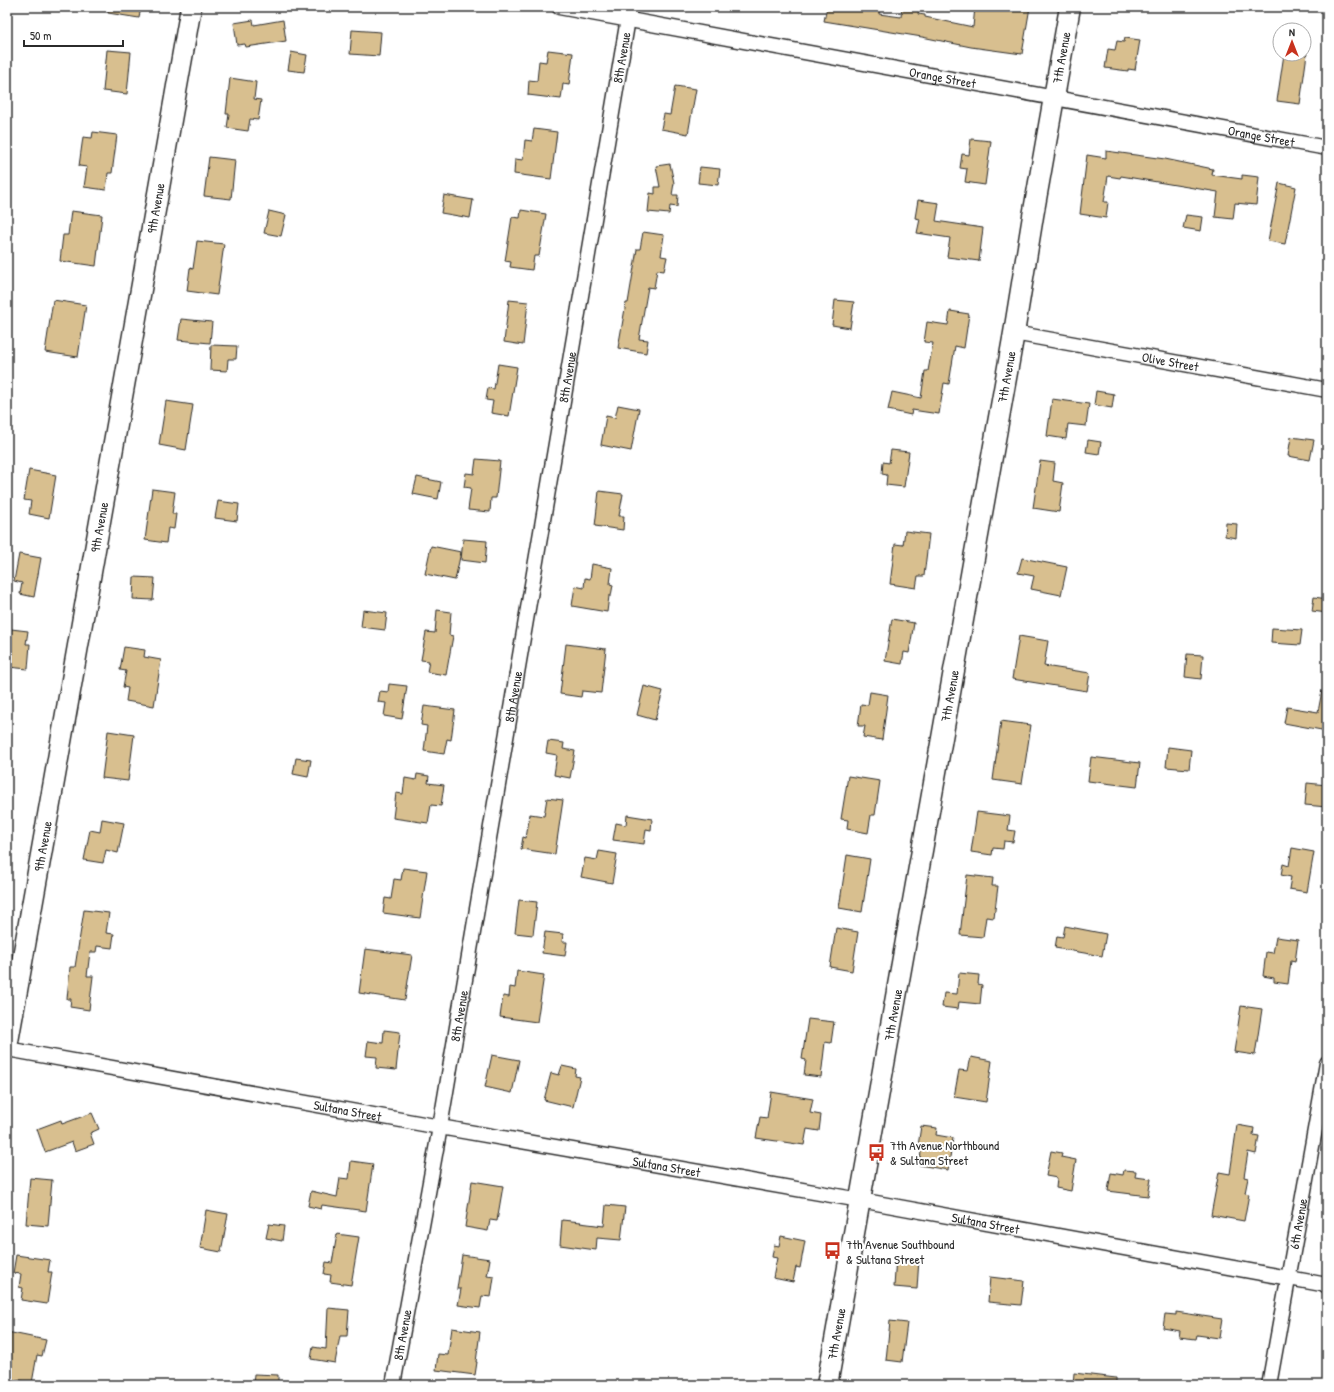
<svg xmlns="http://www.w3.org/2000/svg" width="1334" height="1392" font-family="'Patrick Hand',sans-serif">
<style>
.building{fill:#d8bf8f;stroke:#2b2b2b}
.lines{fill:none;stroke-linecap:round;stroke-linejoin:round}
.street-casing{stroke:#2b2b2b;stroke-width:17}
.secondary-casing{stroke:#2b2b2b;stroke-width:23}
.street{stroke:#fff;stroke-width:14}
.secondary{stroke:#fff;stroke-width:20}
.labels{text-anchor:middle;stroke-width:4;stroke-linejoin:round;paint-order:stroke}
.street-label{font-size:13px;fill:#2b2b2b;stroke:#fff}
.poi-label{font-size:13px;fill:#2b2b2b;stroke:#fff;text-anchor:start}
</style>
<rect width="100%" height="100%" fill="#fff"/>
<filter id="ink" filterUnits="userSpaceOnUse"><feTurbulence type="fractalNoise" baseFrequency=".025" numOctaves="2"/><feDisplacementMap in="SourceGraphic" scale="8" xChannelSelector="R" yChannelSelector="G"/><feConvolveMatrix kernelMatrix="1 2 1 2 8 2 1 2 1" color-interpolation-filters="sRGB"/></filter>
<g filter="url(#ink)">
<g class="building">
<polygon points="108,7 141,7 139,18 108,13"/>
<polygon points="827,7 880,7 879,14 901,17 902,7 914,7 919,8 918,14 925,15 925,17 973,27 975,7 1030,7 1022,54 971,47 922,37 824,21"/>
<polygon points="253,20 254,25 283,20 286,41 246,47 245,44 237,45 234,23"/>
<polygon points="352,30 381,32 379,56 350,54"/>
<polygon points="1125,38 1140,40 1135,70 1128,69 1128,71 1105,68 1108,49 1115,50 1117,41 1124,42"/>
<polygon points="107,50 131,52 127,94 103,91"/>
<polygon points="548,50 573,53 569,85 563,84 561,99 528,95 529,80 537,81 539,61 546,62"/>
<polygon points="291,52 307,55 304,72 288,70"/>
<polygon points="1284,54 1307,54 1300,104 1277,101"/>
<polygon points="230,78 256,82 254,99 261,100 258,120 250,119 248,131 227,128 229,114 226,114"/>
<polygon points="675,86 696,89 688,134 661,129 664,114 670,115"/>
<polygon points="534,129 557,132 551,179 514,174 515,159 523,160 525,140 532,141"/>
<polygon points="93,132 117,135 112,173 108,173 106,190 84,187 87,167 79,166 83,137 92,138"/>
<polygon points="971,139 991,141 985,185 965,182 967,169 960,168 962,154 969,155"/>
<polygon points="1106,151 1165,159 1213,169 1212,175 1242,179 1242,175 1259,177 1256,205 1235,203 1233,219 1215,217 1218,192 1121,176 1120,178 1108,176 1104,202 1108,202 1106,218 1080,214 1087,155 1106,158"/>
<polygon points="209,157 235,160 231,199 204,196"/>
<polygon points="670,164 674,183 672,195 678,195 677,207 670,206 669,214 648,212 650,193 655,194 655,187 660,187 656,166"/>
<polygon points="700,167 720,169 718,185 698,183"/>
<polygon points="1279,183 1296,187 1285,244 1268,241"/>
<polygon points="444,195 473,200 470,218 441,213"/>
<polygon points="918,200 939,203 936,221 983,228 979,261 947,257 950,238 917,233 920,219 915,218"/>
<polygon points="521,210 546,214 539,256 534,256 532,270 510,267 511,262 505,261 512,217 520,218"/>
<polygon points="71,211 102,215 96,266 60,261 63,235 68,235"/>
<polygon points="269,211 286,215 281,236 264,233"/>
<polygon points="1186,215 1203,217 1201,231 1183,228"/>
<polygon points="643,232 664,235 661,256 667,257 664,271 657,270 654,288 648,287 639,339 648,340 646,353 618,348 626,303 628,303 637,249 640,249"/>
<polygon points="197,241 224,244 217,295 187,291 190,268 193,269"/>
<polygon points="53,300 86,305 78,357 45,352"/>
<polygon points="509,300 528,302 523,345 504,342"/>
<polygon points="835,300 854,302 850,328 832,325"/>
<polygon points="950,311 969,314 964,348 955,346 949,384 944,383 939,414 912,410 911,415 888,410 892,392 921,398 925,371 928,371 933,343 924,342 927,322 948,325"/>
<polygon points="181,319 212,322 210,343 178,340"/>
<polygon points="211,345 237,346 236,359 228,359 227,371 210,370"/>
<polygon points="498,364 517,367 509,416 491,413 493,401 486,400 488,388 494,389"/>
<polygon points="1096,391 1114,394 1112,408 1094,405"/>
<polygon points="1052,399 1089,404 1086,426 1068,424 1066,439 1047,436"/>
<polygon points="166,401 193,405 186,450 159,445"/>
<polygon points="618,405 639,409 631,451 601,445 606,416 615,418"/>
<polygon points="1291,437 1314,440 1310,460 1288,456"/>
<polygon points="1088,440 1101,442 1099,454 1086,452"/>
<polygon points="891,450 909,452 904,487 886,485 887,475 882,474 883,462 889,463"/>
<polygon points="476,459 500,461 496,498 491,498 490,512 468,510 471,488 464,487 466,473 474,474"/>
<polygon points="1040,461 1055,463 1053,481 1063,483 1059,512 1033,508"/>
<polygon points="29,470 56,475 49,518 29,514 31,501 24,500"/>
<polygon points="417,477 441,482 438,499 413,494"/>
<polygon points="152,489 175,492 172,514 176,514 174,529 168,528 166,543 145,540"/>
<polygon points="599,491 623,494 619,516 624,516 623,530 595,526"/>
<polygon points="218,501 239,504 237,521 215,518"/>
<polygon points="1226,523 1237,524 1236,538 1225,536"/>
<polygon points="905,531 929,534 924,576 918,576 916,588 890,584 895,544 903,545"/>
<polygon points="463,539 487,541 485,563 461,560"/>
<polygon points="431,546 461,552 455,580 425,574"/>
<polygon points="19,554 41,558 34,597 20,594 22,583 14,581"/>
<polygon points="1022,558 1067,567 1061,595 1031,589 1034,576 1018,573"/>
<polygon points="592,564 612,568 610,584 613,585 611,596 609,596 607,612 572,606 575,586 584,588 585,578 590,579"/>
<polygon points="134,577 155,578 153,600 133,599"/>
<polygon points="1314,597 1327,599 1327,613 1312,611"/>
<polygon points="363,610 387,613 385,630 361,627"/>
<polygon points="437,610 451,612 449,635 453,636 446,675 427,672 429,661 421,660 426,632 435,633"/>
<polygon points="892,619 914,623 909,653 904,652 902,664 885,661"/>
<polygon points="1272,628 1302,630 1300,645 1271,643"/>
<polygon points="11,629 28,631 26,644 30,644 28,669 8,667"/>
<polygon points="1019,636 1048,641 1044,666 1090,673 1087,691 1012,679"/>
<polygon points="566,644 606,649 601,693 582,691 581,697 560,694"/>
<polygon points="124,647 145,650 144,657 161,660 154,706 126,701 128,688 123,687 126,671 120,670"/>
<polygon points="1187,654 1203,655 1201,679 1185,677"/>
<polygon points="389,684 407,686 402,719 384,716 386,703 378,702 380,691 388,692"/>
<polygon points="644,686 663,691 655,720 637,715"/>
<polygon points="1322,691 1327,692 1327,731 1284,723 1287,707 1318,712"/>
<polygon points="870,692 888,695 882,740 863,737 865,726 858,726 861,704 868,705"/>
<polygon points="424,706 455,710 451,740 447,739 444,754 424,751 427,726 421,725"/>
<polygon points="1001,721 1031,725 1022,784 993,780"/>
<polygon points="108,731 134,735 128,781 102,778"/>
<polygon points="548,741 564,743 563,749 575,751 570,778 554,775 557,755 546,753"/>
<polygon points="1168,747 1191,750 1189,769 1166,767"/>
<polygon points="1091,757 1140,763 1137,787 1088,781"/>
<polygon points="296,758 311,760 308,777 293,774"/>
<polygon points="417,774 429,776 428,783 444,785 441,806 431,805 428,823 393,818 396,793 403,794 405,778 416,780"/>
<polygon points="848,776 880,781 875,815 871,815 868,833 847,829 848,820 841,819"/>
<polygon points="1307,783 1327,785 1327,807 1305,805"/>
<polygon points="547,798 563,800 555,854 521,849 523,837 526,838 530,814 544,816"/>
<polygon points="977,812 1010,816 1008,830 1015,831 1013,842 1004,841 1003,849 993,848 992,855 971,852"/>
<polygon points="627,815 652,819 651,830 646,829 644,844 613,840 616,823 626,825"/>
<polygon points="102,819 124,823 118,853 106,850 103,863 84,860 90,830 100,832"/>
<polygon points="1292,848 1314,852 1307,892 1289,889 1291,877 1281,875 1283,864 1289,866"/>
<polygon points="599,851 617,854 612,883 581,877 585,858 597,860"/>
<polygon points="847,855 870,859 862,912 839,908"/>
<polygon points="403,868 427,871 420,918 383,913 385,898 391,899 394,879 401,880"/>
<polygon points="967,875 993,878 992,886 998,886 994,918 986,917 983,937 960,935"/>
<polygon points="519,900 537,902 533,935 515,933"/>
<polygon points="84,910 109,913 106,933 114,934 112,948 97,946 96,952 90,952 87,976 93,976 89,1010 70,1007 71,999 67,999 70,967 75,967"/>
<polygon points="1065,926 1106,934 1102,956 1055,948 1057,936 1063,937"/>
<polygon points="836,928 858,932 852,971 830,967"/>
<polygon points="545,932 563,934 562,942 567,942 565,956 542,953"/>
<polygon points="1276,937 1298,940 1295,962 1291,961 1288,984 1274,982 1274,978 1263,976 1266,952 1273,953"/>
<polygon points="365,949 412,955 405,1000 359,993"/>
<polygon points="517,971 544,975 537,1022 500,1017 503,996 509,997 510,987 515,988"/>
<polygon points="959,973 979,975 978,984 982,985 980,1004 959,1002 958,1009 942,1007 944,993 957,994"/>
<polygon points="1241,1006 1262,1009 1255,1055 1234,1052"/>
<polygon points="808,1019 834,1022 831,1043 825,1042 821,1077 804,1075 806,1060 802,1059"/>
<polygon points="384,1030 400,1032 396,1070 376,1068 377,1057 366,1056 368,1041 383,1043"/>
<polygon points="492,1055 519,1060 512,1093 485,1087"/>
<polygon points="971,1057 992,1061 986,1102 954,1097 959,1070 968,1071"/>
<polygon points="562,1066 576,1069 575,1076 580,1077 573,1107 544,1100 551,1073 559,1075"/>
<polygon points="771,1092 813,1099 810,1113 821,1115 819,1131 807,1129 804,1145 756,1138 760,1117 767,1118"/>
<polygon points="92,1113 99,1129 90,1133 94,1144 75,1151 72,1142 45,1152 37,1129 61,1120 62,1124"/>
<polygon points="1237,1125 1254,1128 1253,1135 1259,1136 1256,1154 1248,1152 1244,1177 1248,1178 1245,1193 1249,1194 1244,1221 1211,1215 1219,1172 1230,1174"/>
<polygon points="921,1126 937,1128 936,1135 953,1138 948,1170 919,1165 922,1146 918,1146"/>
<polygon points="1051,1151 1062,1153 1061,1157 1076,1160 1071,1191 1056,1188 1057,1178 1046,1176"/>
<polygon points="351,1161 373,1164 366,1211 322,1205 321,1209 308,1206 311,1191 337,1197 340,1178 349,1179"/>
<polygon points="1124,1170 1136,1171 1135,1177 1151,1179 1148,1196 1108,1191 1111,1173 1123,1175"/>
<polygon points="30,1178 52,1180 48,1226 26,1224"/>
<polygon points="472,1181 503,1186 497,1221 490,1220 488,1231 465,1227"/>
<polygon points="606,1205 625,1207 621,1240 597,1238 596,1250 560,1245 562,1220 581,1222 580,1223 604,1226"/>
<polygon points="206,1210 228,1214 221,1252 200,1248"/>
<polygon points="269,1224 284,1226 282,1241 266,1238"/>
<polygon points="337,1234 359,1237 351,1285 330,1282 331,1275 324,1274 326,1262 332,1263"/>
<polygon points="781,1236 805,1241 800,1268 796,1267 793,1282 773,1278 777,1258 772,1257 774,1245 779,1246"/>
<polygon points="16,1255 50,1260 48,1272 52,1272 47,1304 21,1300 23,1288 19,1287 21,1274 13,1273"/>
<polygon points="462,1255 490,1259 487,1276 494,1277 491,1297 482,1296 480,1308 458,1305 461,1289 457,1289"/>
<polygon points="896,1257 919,1259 917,1289 894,1287"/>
<polygon points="990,1277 1024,1281 1021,1305 988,1302"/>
<polygon points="328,1308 349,1310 347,1336 340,1336 335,1363 311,1359 313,1347 326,1349"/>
<polygon points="1176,1312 1222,1319 1219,1338 1197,1335 1196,1339 1179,1337 1180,1331 1163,1328 1165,1314 1176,1315"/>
<polygon points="890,1321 907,1323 902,1362 886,1360"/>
<polygon points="452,1328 480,1332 476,1362 477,1362 475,1375 436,1370 438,1354 448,1355"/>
<polygon points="7,1332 46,1340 42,1356 37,1355 32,1383 7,1378"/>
<polygon points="1074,1373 1116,1378 1116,1385 1073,1385"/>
<polygon points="254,1374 278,1375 278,1385 253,1385"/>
</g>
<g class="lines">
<defs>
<g id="street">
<path id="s1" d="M559,7L1327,148"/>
<path id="s2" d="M1014,333L1327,390"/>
<path id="s3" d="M7,1049L440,1127L860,1200L1327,1285"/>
<path id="s4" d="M393,1385L440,1127L630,7"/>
<path id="s5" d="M1269,1385L1327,1063"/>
</g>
<g id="secondary">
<path id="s6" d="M7,1047L191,7"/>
<path id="s7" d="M827,1385L1014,333L1033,216L1070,7"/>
</g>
</defs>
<use href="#street" class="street-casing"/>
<use href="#secondary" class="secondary-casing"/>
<use href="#street" class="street"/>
<use href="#secondary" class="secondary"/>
</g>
</g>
<defs>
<symbol id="bus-bare" viewBox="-9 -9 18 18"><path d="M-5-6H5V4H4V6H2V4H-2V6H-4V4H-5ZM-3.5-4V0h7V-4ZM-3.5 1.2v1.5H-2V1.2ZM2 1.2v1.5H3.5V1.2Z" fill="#c8321e" stroke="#fff" stroke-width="2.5" paint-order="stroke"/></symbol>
</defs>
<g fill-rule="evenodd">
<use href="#bus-bare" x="864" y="1140" width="25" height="25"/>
<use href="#bus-bare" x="820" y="1238" width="25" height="25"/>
</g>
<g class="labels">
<g class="street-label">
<text dy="5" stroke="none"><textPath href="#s4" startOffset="1347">8th Avenue</textPath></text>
<text dy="5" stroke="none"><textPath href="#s7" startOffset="1348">7th Avenue</textPath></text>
<text dy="5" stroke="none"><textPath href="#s1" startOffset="390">Orange Street</textPath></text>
<text dy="5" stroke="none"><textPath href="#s1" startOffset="714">Orange Street</textPath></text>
<text dy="5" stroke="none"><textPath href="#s6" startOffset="852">9th Avenue</textPath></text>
<text dy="5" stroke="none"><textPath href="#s2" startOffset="159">Olive Street</textPath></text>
<text dy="5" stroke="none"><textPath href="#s4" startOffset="1023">8th Avenue</textPath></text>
<text dy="5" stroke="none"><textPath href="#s7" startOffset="1024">7th Avenue</textPath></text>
<text dy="5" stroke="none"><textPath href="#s6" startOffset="528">9th Avenue</textPath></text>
<text dy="5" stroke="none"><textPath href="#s4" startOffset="699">8th Avenue</textPath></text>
<text dy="5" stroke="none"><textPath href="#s7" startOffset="700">7th Avenue</textPath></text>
<text dy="5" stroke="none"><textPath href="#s6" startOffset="204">9th Avenue</textPath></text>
<text dy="5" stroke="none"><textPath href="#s7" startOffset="376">7th Avenue</textPath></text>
<text dy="5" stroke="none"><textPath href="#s4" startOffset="375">8th Avenue</textPath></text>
<text dy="5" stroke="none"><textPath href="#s3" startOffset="346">Sultana Street</textPath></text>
<text dy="5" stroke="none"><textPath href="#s3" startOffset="670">Sultana Street</textPath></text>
<text dy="5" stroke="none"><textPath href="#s3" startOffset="994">Sultana Street</textPath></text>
<text dy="5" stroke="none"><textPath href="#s5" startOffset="164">6th Avenue</textPath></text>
<text dy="5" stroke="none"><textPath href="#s7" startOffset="52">7th Avenue</textPath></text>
<text dy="5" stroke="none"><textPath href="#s4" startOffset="51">8th Avenue</textPath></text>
</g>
<g class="poi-label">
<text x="890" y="1150">7th Avenue Northbound<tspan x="890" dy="15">&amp; Sultana Street</tspan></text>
<text x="846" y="1249">7th Avenue Southbound<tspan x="846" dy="15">&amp; Sultana Street</tspan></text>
</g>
</g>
<rect width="1334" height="1392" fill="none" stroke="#fff" stroke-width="24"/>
<rect x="12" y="12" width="1310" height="1368" fill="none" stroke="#2b2b2b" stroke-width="1.5" filter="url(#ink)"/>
<g transform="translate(1292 42)"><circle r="19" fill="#ffffff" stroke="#aaaaaa"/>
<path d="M0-3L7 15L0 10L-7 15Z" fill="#c8321e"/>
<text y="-6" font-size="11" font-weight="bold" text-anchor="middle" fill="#2b2b2b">N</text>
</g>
<path d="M24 40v6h99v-6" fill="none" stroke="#2b2b2b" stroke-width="2"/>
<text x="30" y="40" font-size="12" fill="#2b2b2b" stroke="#ffffff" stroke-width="3" paint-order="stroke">50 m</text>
</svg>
